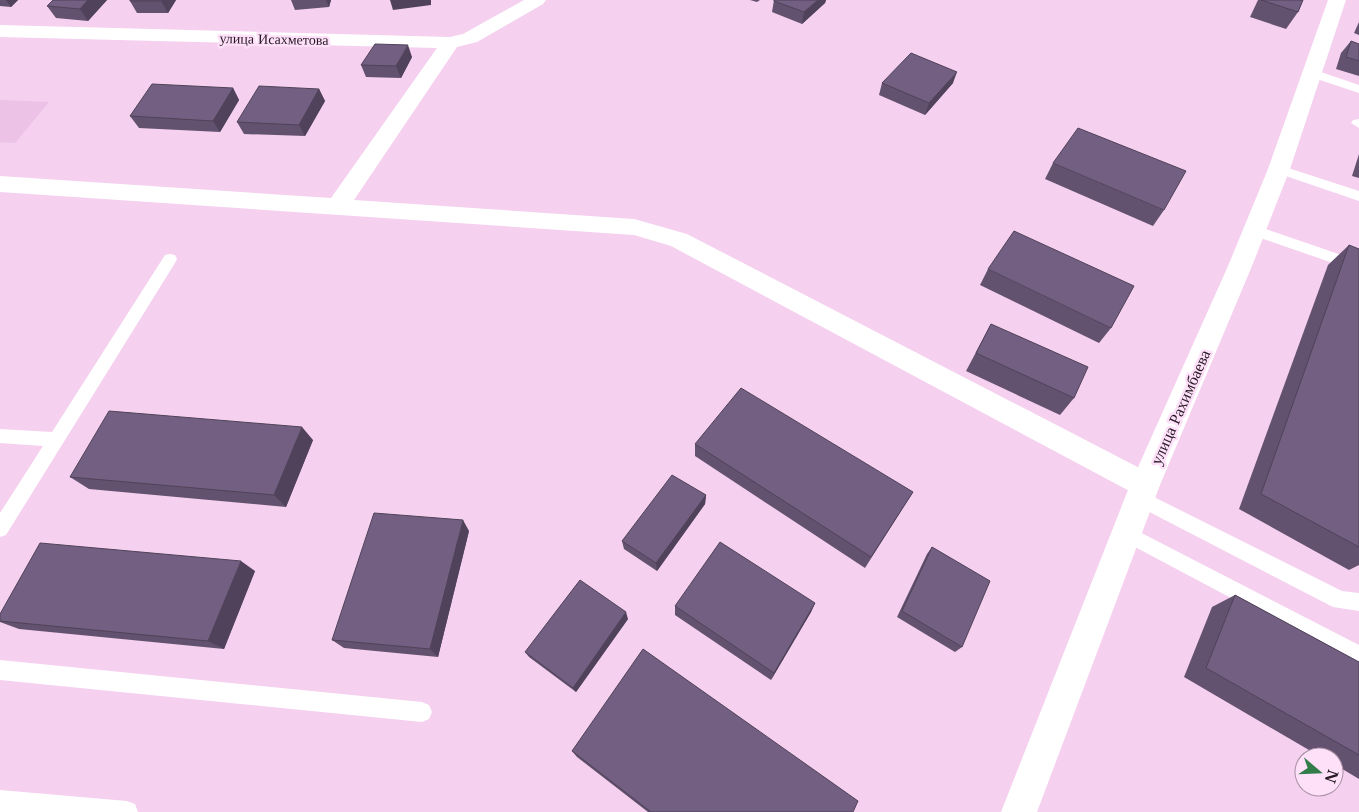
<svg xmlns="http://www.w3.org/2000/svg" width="1359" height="812" font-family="'Libre Baskerville',serif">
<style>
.built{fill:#ecc2e6}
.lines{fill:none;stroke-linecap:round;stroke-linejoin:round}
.service{fill:#fff;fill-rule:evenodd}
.minor{fill:#fff;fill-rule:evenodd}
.tertiary{fill:#fff;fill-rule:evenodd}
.wall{fill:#63526f}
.shaded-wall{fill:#50425a}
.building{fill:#735f81;stroke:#50425a}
.labels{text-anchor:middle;stroke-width:5;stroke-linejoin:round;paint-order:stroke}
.far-street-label{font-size:14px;fill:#261924;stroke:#fee0f9}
.street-label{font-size:16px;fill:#261924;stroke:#fee0f9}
</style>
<rect width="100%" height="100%" fill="#f5d0ef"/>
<polygon class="built" points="0,100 49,102 15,143 0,142"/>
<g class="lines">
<g class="service">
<polygon points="1312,69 1359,85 1359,93 1308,76 1306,73"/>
<polygon points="1359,119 1359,128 1351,123 1353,120"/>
<polygon points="1279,165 1359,191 1359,201 1274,172 1272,169 1274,166"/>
<polygon points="1254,225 1359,261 1359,272 1249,234 1247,230 1249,226"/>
<polygon points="170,254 175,255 177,259 175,263 6,535 0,537 0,513 43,446 0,443 0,429 52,432 165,255"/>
<polygon points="1140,490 1342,591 1359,593 1359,611 1333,607 1134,504 1131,498 1134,492"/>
<polygon points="1126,525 1359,645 1359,666 1120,539 1117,533 1120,527"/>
<polygon points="0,660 422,702 429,705 432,712 429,719 422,722 0,680"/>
<polygon points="0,790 127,801 135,804 138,812 0,812"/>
</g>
<polygon class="minor" points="524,0 546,0 543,4 477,42 457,47 354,200 634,219 687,234 1155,476 1160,485 1155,494 1145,498 1135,494 671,246 634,235 0,192 0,176 331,198 437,48 0,37 0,25 450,37 463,34"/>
<polygon class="tertiary" points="1328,0 1346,0 1290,169 1252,266 1160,485 1037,812 1001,812 1130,485 1228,266 1268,169"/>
</g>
<g class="wall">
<polygon points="0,0 18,0 11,7 0,6"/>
<polygon points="53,0 107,0 88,21 56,18 47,6"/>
<polygon points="130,0 176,0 168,13 137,13 130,1"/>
<polygon points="291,0 331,0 329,7 295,10"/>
<polygon points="750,0 760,0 757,2"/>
<polygon points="774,0 826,0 825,3 802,24 772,12"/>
<polygon points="1258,0 1303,0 1298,12 1286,29 1250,17"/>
<polygon points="1359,22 1359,35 1354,33"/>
<polygon points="1351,41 1359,44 1359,76 1336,69 1341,53"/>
<polygon points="412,57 401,78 366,77 361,65"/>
<polygon points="882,83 953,83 925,115 879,95"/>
<polygon points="233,88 239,100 220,132 139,128 130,116"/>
<polygon points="319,89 325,101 305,136 244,134 237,122"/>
<polygon points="1359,154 1359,178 1352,176"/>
<polygon points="1053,163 1164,210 1153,226 1045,179"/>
<polygon points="1349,245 1359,249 1359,565 1349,570 1239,509 1328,265"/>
<polygon points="988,269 1111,328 1099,343 980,285"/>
<polygon points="991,324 1074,398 1060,415 966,371"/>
<polygon points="313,440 286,507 89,489 70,477"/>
<polygon points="695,444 913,492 865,568 695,456"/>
<polygon points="706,495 705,504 657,571 624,549 622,541"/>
<polygon points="469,531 438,657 344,648 332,640"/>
<polygon points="932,547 962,647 955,652 897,617 927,554"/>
<polygon points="255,571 224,649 19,629 0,622 0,614"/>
<polygon points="1235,595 1359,662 1359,779 1334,764 1334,757 1321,757 1184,677 1212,607"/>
<polygon points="815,603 811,612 771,680 675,615 675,606"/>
<polygon points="628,619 576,692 529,657 525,652"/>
<polygon points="572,751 853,812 648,812 577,757"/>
</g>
<g class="shaded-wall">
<polygon points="6,0 18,0 11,7"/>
<polygon points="88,0 107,0 88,21 80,9"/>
<polygon points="162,0 176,0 168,13 161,1"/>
<polygon points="326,0 331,0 329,7"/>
<polygon points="390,0 431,0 431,5 393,10"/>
<polygon points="818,0 826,0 825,3 802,24 804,12"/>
<polygon points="408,45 412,57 401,78 396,66"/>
<polygon points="957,72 953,83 925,115 929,103"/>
<polygon points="233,88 239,100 220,132 213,121"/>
<polygon points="319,89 325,101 305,136 299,125"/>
<polygon points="302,427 313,440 286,507 274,495"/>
<polygon points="706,495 705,504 657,571 656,563"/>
<polygon points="463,520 469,531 438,657 430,649"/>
<polygon points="241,561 255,571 224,649 208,641"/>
<polygon points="815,603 811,612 771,680 774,673"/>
<polygon points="626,612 628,619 576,692 573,688"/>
</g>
<g class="building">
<polygon points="53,0 88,0 80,9 47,6"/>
<polygon points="130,0 162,0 161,1 130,1"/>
<polygon points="774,0 818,0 804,12 774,1"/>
<polygon points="1261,0 1303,0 1298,12"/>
<polygon points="1351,41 1359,44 1359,61 1346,57"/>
<polygon points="375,44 408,45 396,66 361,65"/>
<polygon points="911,53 957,72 929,103 882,83"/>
<polygon points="152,84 233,88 213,121 130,116"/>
<polygon points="259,86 319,89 299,125 237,122"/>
<polygon points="1078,128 1186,171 1164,210 1053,163"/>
<polygon points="1014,231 1134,286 1111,328 988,269"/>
<polygon points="1349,245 1359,249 1359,547 1261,494"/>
<polygon points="991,324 1088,367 1074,398 976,353"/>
<polygon points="741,388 913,492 871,557 695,444"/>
<polygon points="109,411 302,427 274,495 70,477"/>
<polygon points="672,475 706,495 656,563 622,541"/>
<polygon points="374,513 463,520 430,649 332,640"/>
<polygon points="720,542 815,603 774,673 675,606"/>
<polygon points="40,543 241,561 208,641 0,621 0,614"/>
<polygon points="932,547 990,581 962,647 902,611"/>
<polygon points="580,580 626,612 573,688 525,652"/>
<polygon points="1235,595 1359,662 1359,755 1206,668"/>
<polygon points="643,649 858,801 853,812 651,812 572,751"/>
</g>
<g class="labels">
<g class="far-street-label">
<text transform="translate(274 39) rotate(1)" y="5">улица Исахметова</text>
</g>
<g class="street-label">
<text transform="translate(1180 407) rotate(-66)" y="6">улица Рахимбаева</text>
</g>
</g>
<g transform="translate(1319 772) rotate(109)"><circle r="24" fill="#fee0f9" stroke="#a890a4"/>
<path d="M0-4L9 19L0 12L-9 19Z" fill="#327c4a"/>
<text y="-8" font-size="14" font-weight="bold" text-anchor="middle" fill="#261924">N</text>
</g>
</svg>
